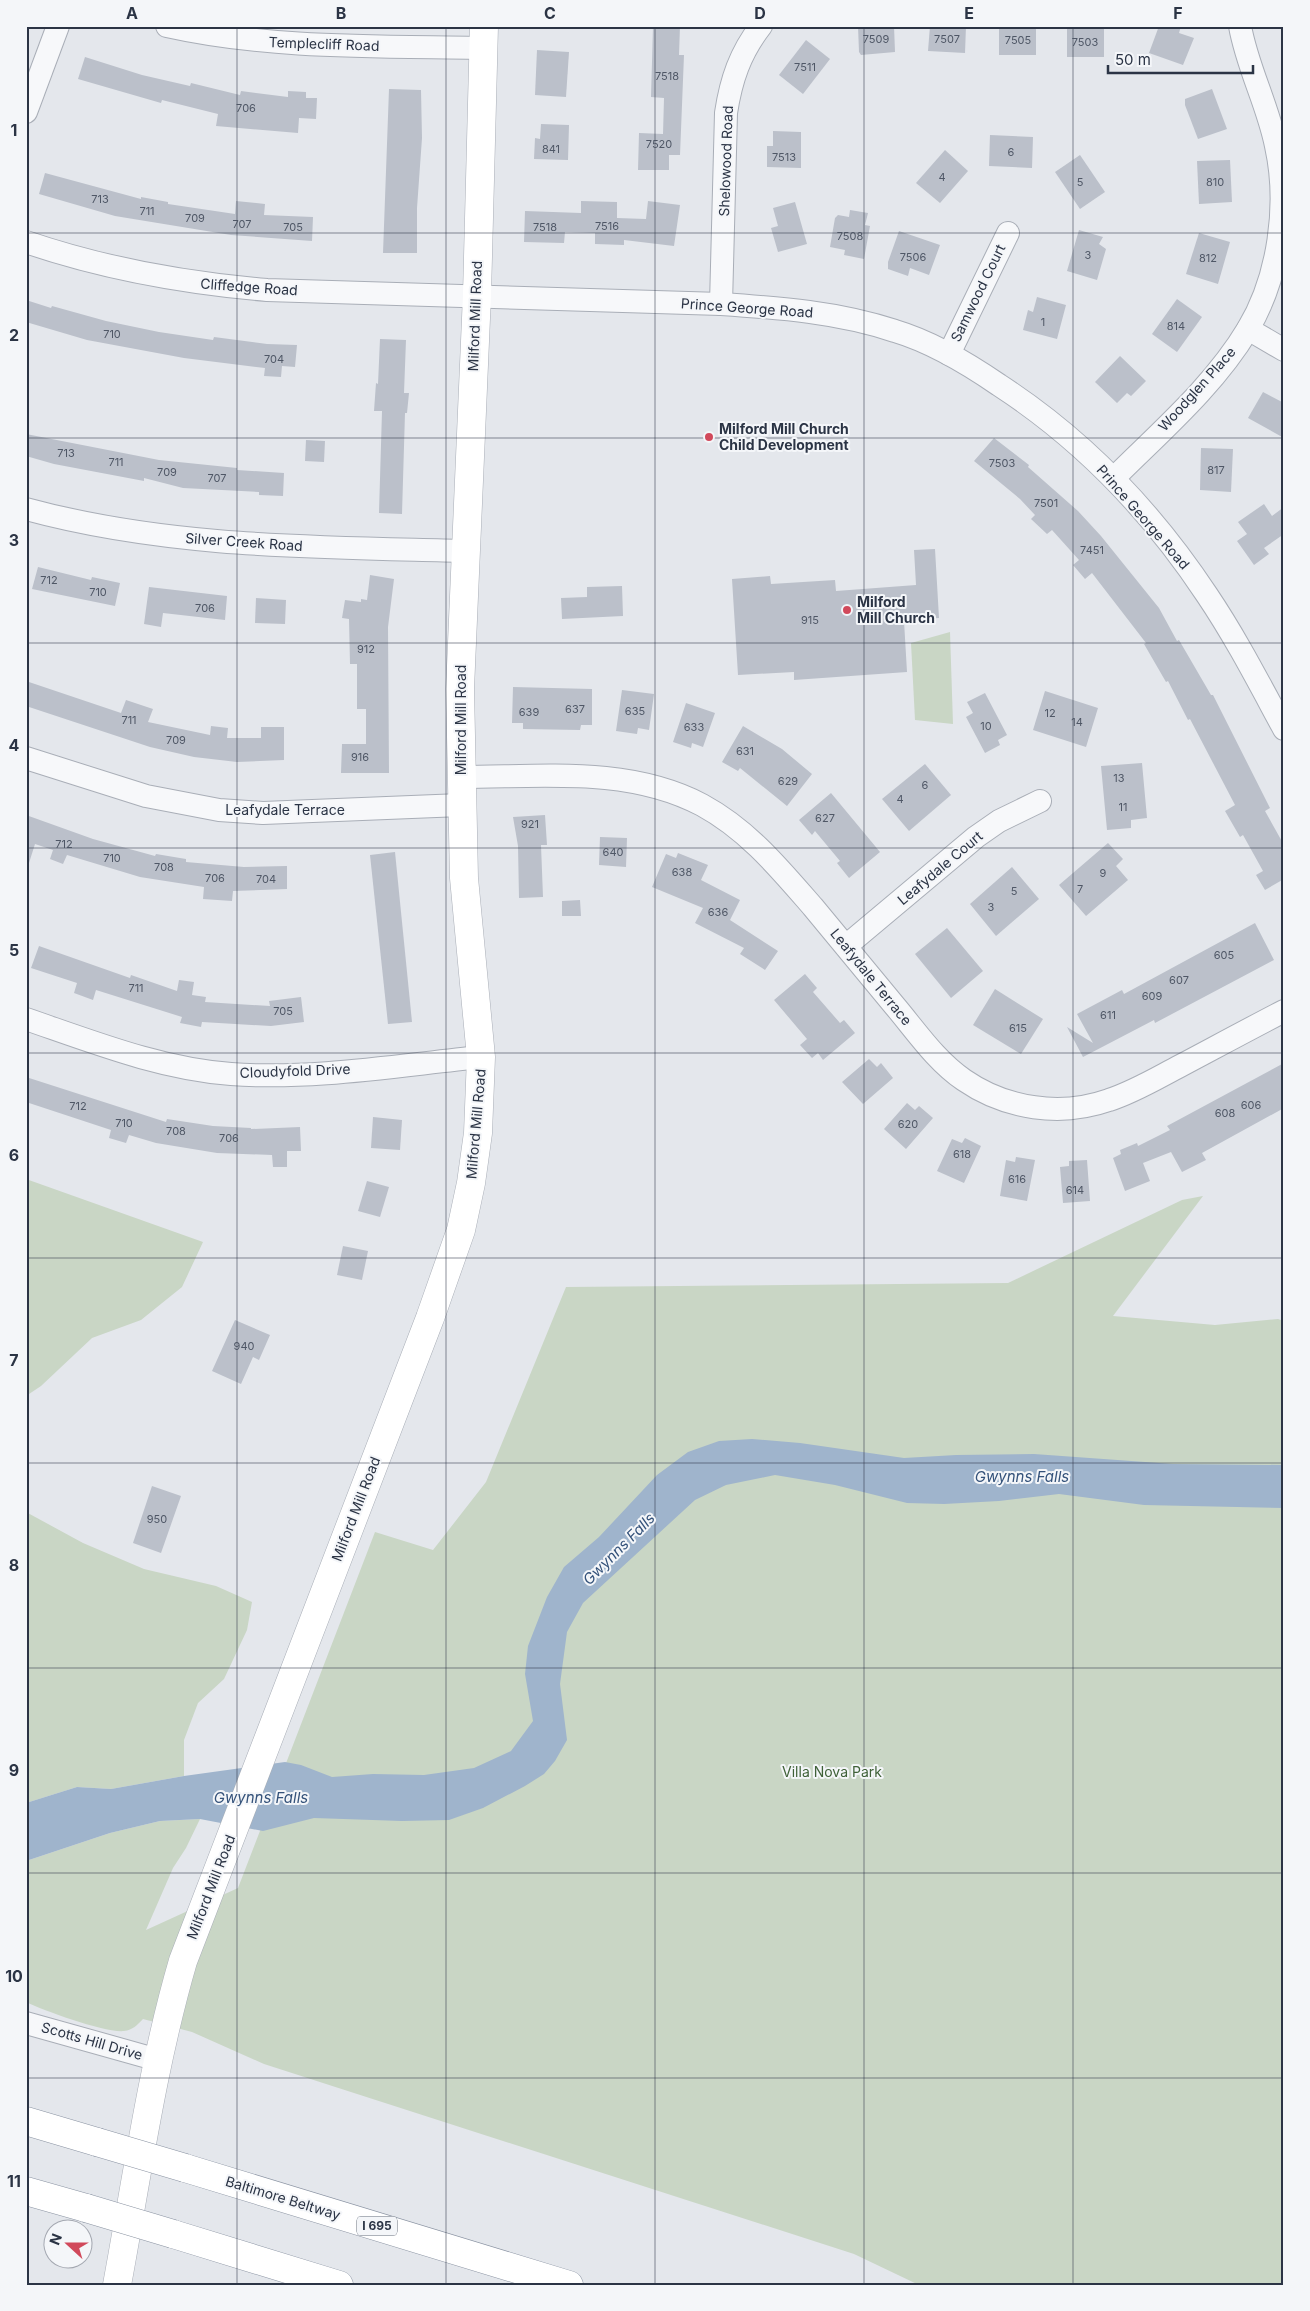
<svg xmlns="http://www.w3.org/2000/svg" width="1310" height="2311" font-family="Inter,sans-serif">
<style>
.green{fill:#c9d6c5}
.water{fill:#9fb4cc}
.building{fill:#bbc0ca}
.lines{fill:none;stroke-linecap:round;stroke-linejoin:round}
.minor-casing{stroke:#a9aeb7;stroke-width:24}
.secondary-casing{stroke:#a9aeb7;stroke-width:29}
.motorway-casing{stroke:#8b94a3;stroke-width:29}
.minor{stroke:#f7f8fa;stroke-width:22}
.secondary{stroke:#fff;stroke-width:28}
.motorway{stroke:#fff;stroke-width:28}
.motorway-bridge-casing{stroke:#8b94a3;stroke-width:29;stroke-linecap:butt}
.motorway-bridge{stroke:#fff;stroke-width:28}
.grid{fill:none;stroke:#2b3445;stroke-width:1;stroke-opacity:0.55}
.poi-dot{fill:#d1495b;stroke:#f4f6f9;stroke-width:2}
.labels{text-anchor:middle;stroke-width:4;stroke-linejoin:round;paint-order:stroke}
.number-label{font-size:11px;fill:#4f5766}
.shield{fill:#f4f6f9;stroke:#676e7b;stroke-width:1}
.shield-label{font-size:12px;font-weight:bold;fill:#2b3445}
.street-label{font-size:14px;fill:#2b3445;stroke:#f4f6f9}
.poi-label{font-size:14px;font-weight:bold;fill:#2b3445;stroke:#f4f6f9;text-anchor:start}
.park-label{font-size:14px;fill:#3f6138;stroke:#f4f6f9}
.water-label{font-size:15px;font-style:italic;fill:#34527a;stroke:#f4f6f9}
.neatline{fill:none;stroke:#2b3445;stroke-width:2}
.grid-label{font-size:16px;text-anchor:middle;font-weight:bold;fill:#2b3445}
</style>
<rect width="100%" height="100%" fill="#e4e7ec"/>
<g class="green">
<polygon points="950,632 953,724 915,720 911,643"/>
<polygon points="26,1179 203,1242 182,1287 141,1320 92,1338 41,1386 26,1396"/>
<path d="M1203,1196L1113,1316L1215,1325L1278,1319L1284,1321V2285H919L854,2254L264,2064L192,2032L143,2019C137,2025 133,2030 124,2031C105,2033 45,2011 26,2002V1861L110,1833L160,1821L200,1819L186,1848L173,1868L146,1930L238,1888L375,1532L433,1550L486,1482L566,1287L1008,1283L1182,1200Z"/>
<polygon points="26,1512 83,1543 144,1569 216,1586 252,1602 247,1630 224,1679 198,1703 184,1740 184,1776 111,1789 77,1787 26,1803"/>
</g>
<polygon class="water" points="752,1439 800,1443 904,1458 956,1455 1034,1454 1173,1464 1284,1465 1284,1508 1144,1505 1059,1494 999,1501 944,1504 907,1503 835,1485 775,1475 726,1485 695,1500 583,1603 567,1632 560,1684 567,1740 555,1761 544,1774 525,1786 483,1808 449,1820 402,1821 314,1818 263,1831 200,1819 160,1821 110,1833 26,1861 26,1803 77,1787 111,1789 184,1776 285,1762 301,1765 332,1777 373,1774 424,1775 474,1768 511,1751 533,1721 525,1674 528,1646 547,1597 564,1567 599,1537 657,1475 688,1452 719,1441"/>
<g class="building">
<polygon points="653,26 680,26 679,55 684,55 680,155 669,155 669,170 638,170 639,133 663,134 664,98 651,97"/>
<polygon points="858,26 894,26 895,52 861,55 859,52"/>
<polygon points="930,26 966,26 965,53 928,51"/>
<rect x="999" y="26" width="37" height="29"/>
<polygon points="1067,26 1104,27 1104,57 1067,57"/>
<polygon points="1159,26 1181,26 1179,33 1194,38 1183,65 1149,53"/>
<polygon points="806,40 830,59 803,94 779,75"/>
<polygon points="537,50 569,52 566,97 535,95"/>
<polygon points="85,57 142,75 190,86 191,83 240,95 241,91 288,97 288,91 306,92 306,98 317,98 316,119 299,118 298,133 216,126 218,114 162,100 161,103 78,79"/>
<polygon points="389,89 421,90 422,138 417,208 417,253 383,253"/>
<polygon points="1212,89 1227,129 1198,139 1185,105 1185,99"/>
<polygon points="541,124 569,125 568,160 534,159 535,138 540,139"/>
<polygon points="773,131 801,132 801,168 767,167 767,146 773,146"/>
<polygon points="990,135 1033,137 1032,168 989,166"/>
<polygon points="945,150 968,171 940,203 916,183"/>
<polygon points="1080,155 1105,192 1080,209 1055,172"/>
<polygon points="1230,160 1232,202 1199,204 1197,161"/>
<polygon points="45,173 141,199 141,197 168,202 168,204 235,214 236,201 265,204 264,215 313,217 312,241 231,235 115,216 39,194"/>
<polygon points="581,201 617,202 617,218 646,219 648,201 680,205 674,246 624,240 624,245 595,244 595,233 565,232 564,243 524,242 525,211 581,213"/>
<polygon points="795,202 807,244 778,252 771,228 778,226 773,208"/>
<polygon points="850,210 868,213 865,225 870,226 864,259 844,255 845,250 830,247 835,218 838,215 849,217"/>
<polygon points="1079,230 1103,237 1099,244 1106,249 1097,280 1067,271"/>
<polygon points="899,231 940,245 929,275 910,268 908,276 888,269 888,262"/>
<polygon points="1199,233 1230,242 1218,284 1186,274"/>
<polygon points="1037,297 1066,305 1057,339 1023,330 1028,310 1033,312"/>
<polygon points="1177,299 1202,317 1177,352 1152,334"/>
<polygon points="26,300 51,308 52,306 106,321 159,332 213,340 214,337 267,344 297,345 295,367 282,366 281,377 264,376 265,368 184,358 87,340 26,322"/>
<polygon points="380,339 406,340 404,393 409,393 407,413 405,413 402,514 379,513 382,411 374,411 376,383 378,384"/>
<polygon points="1120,356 1146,381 1131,396 1127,393 1117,403 1095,382"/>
<polygon points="1263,392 1284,403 1284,438 1248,418"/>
<polygon points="26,434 159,460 237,468 237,470 284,473 283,496 259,495 259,492 183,488 144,478 144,481 54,464 26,456"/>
<polygon points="994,438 1029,465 1028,467 1078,511 1101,536 1159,608 1177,641 1179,640 1211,695 1213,695 1270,808 1265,811 1284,845 1284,879 1265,890 1256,875 1263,871 1243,835 1240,837 1225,811 1235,805 1190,719 1188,720 1168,681 1166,682 1144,644 1146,643 1092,573 1085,579 1073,565 1079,560 1052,530 1047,534 1031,519 1035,515 1020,499 974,461"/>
<polygon points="306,440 325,441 324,462 305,461"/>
<polygon points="1201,448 1233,449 1231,492 1200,490"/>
<polygon points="1264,504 1272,516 1284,507 1284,534 1264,548 1269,554 1254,565 1237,541 1247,534 1238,522"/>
<polygon points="935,549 939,618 904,621 907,672 794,680 794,672 738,675 732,579 770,576 771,584 835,580 836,591 916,585 914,550"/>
<polygon points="38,567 91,580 92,577 120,583 115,606 32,589"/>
<polygon points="370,575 394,579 388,627 389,773 341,773 342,744 366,744 366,709 357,709 357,664 350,664 349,619 342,618 345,600 361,602 361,599 367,600"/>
<polygon points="622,586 623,616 562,619 561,598 587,597 587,587"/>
<polygon points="149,587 227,596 225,620 163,613 161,627 144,624"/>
<polygon points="256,598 286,600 285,624 255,623"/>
<polygon points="26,681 121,713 126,700 153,709 148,722 210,735 211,726 228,728 227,738 261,738 261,727 284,727 284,760 237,762 194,757 150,747 26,706"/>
<polygon points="513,687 592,689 592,725 581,725 580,730 523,729 523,723 512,723"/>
<polygon points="622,690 654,694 649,730 638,728 637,734 616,731"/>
<polygon points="1045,691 1098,708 1086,747 1033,730"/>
<polygon points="985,693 1007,735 998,740 1000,745 985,753 966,717 973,713 967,702"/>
<polygon points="686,703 715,713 703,747 692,743 691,748 673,742"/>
<polygon points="743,726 782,749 812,774 787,806 740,768 738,771 722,762"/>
<polygon points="1142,763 1147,818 1131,820 1131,828 1107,830 1101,766"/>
<polygon points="925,764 951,795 909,831 882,799"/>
<polygon points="831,793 880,852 849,878 837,863 840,861 815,831 812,835 799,820"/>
<polygon points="26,815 93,839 155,856 156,854 186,859 186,862 244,867 287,866 287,889 233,891 232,901 203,899 204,887 140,877 67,855 63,864 50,859 53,850 35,844 29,863 26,862"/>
<polygon points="545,815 547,845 541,845 543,897 519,898 518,846 513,817"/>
<polygon points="600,837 627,838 626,867 599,865"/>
<polygon points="1108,843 1123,859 1116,866 1128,880 1086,916 1059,885"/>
<polygon points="395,852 412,1022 388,1024 370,855"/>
<polygon points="678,853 708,865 701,880 740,900 730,920 778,951 765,970 740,954 744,948 695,923 703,908 652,887 666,854 676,858"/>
<polygon points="1012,867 1039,899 996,936 970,904"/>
<polygon points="580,900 581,916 562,916 562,901"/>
<polygon points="1255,923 1274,960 1155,1023 1154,1020 1083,1057 1067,1027 1093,1043 1077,1014 1122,990 1124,994"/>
<polygon points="947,928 983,971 951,998 915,954"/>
<polygon points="39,946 130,978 131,975 177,991 179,980 194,982 192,995 206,997 205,1002 270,1006 269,1001 301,997 304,1022 271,1026 202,1022 201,1027 180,1023 182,1017 96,990 93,1000 74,993 77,983 31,968"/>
<polygon points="805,974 817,988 813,992 840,1023 844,1020 855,1033 823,1060 818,1053 812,1058 800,1045 807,1039 774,1000"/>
<polygon points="995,989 1043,1019 1021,1054 973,1025"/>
<polygon points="869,1059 877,1067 881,1063 893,1078 863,1104 842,1082"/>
<polygon points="1284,1063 1284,1108 1202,1153 1206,1160 1182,1172 1171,1152 1143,1163 1150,1181 1125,1191 1113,1158 1121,1154 1120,1150 1137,1143 1138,1146 1170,1130 1167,1126"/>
<polygon points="26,1077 166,1122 167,1119 213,1126 251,1128 251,1129 300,1127 301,1151 287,1151 287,1167 273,1167 272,1155 217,1153 156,1143 129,1135 126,1143 109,1138 111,1130 26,1102"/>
<polygon points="907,1103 915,1110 919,1106 933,1118 906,1149 884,1129"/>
<polygon points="373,1117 402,1120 400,1150 371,1148"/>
<polygon points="965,1138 981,1146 964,1183 937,1171 952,1139 962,1143"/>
<polygon points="1016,1157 1035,1160 1027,1201 1000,1196 1006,1160 1015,1162"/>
<polygon points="1087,1160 1090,1201 1063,1203 1060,1167 1069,1166 1069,1161"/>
<polygon points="367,1181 389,1187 380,1217 358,1211"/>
<polygon points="343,1246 368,1251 362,1280 337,1275"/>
<polygon points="235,1320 270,1335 259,1360 253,1357 241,1384 212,1371"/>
<polygon points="152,1486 181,1496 161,1553 133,1543"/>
</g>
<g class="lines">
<defs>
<g id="minor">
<path d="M167,26C270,49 378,46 483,48"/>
<polyline points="26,112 58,26"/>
<path d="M26,242C105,269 185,283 267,290L721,304C780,308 838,312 895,331C932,342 967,363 999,385C1082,439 1152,512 1207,595C1236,638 1259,683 1284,729"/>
<path d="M721,304L726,113C731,80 740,53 761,26"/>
<polyline points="1248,329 1284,350"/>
<polyline points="949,354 1008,233"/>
<path d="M1114,478C1160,432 1214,386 1248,329C1279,277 1289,205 1276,146C1268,105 1247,67 1240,26"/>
<path d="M26,509C169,548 318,547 464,551"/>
<polyline points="26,758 146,796 219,810 263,813 461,805"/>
<path d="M461,777C541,777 628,766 702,805C748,830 779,868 813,907C840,940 867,972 894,1005C916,1031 936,1061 964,1080C1006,1109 1061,1117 1109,1100C1134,1092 1157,1078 1180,1066C1214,1048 1249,1029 1284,1011"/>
<polyline points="846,946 976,837 999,821 1040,801"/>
<path d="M26,1019C93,1042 161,1069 231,1074C313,1080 400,1065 481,1057"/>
<polyline points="26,2023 158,2060"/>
</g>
<path id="secondary" d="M117,2285C137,2177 152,2067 183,1961L430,1318L461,1230L471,1183L478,1133L481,1057L464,878L460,689L477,295L484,26"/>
<g id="motorway">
<polyline points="26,2121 97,2142"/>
<polyline points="185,2168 569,2285"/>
<polyline points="26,2191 86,2208"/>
<polyline points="173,2234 339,2285"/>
</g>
</defs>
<use href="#minor" class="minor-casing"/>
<use href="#secondary" class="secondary-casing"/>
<use href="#motorway" class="motorway-casing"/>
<use href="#minor" class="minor"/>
<use href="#secondary" class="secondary"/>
<use href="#motorway" class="motorway"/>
<defs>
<g id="motorway-bridge">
<polyline points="97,2142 185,2168"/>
<polyline points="86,2208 173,2234"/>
</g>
</defs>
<use href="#motorway-bridge" class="motorway-bridge-casing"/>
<use href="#motorway-bridge" class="motorway-bridge"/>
</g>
<path class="grid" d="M237,26V2285M446,26V2285M655,26V2285M864,26V2285M1073,26V2285M26,233H1284M26,438H1284M26,643H1284M26,848H1284M26,1053H1284M26,1258H1284M26,1463H1284M26,1668H1284M26,1873H1284M26,2078H1284"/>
<g class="poi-dot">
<circle cx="709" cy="437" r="5"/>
<circle cx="847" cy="610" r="5"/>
</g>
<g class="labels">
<g class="number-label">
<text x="876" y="43">7509</text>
<text x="947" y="43">7507</text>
<text x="1018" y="44">7505</text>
<text x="1085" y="46">7503</text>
<text x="805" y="71">7511</text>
<text x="667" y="80">7518</text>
<text x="246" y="112">706</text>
<text x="659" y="148">7520</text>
<text x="551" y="153">841</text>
<text x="1011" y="156">6</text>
<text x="784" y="161">7513</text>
<text x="942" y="181">4</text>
<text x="1080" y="186">5</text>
<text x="1215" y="186">810</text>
<text x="100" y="203">713</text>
<text x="147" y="215">711</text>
<text x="195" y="222">709</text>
<text x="242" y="228">707</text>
<text x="607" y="230">7516</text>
<text x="293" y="231">705</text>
<text x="545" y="231">7518</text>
<text x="850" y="240">7508</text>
<text x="1088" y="259">3</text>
<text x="913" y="261">7506</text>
<text x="1208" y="262">812</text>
<text x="1043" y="326">1</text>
<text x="1176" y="330">814</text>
<text x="112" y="338">710</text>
<text x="274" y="363">704</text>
<text x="66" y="457">713</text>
<text x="116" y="466">711</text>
<text x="1002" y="467">7503</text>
<text x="1216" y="474">817</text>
<text x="167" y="476">709</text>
<text x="217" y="482">707</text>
<text x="1046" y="507">7501</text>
<text x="1092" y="554">7451</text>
<text x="49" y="584">712</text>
<text x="98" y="596">710</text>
<text x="205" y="612">706</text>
<text x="810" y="624">915</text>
<text x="366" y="653">912</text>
<text x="575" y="713">637</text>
<text x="635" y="715">635</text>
<text x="529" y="716">639</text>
<text x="1050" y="717">12</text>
<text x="129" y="724">711</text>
<text x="1077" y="726">14</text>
<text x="986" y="730">10</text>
<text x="694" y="731">633</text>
<text x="176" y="744">709</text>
<text x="745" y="755">631</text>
<text x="360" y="761">916</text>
<text x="1119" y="782">13</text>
<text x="788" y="785">629</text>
<text x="925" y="789">6</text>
<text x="900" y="803">4</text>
<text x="1123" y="811">11</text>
<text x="825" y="822">627</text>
<text x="530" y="828">921</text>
<text x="64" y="848">712</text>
<text x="613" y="856">640</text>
<text x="112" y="862">710</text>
<text x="164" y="871">708</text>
<text x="682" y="876">638</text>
<text x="1103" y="877">9</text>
<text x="215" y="882">706</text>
<text x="266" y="883">704</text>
<text x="1080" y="893">7</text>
<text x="1014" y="895">5</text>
<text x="991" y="911">3</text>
<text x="718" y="916">636</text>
<text x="1224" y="959">605</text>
<text x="1179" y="984">607</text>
<text x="136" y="992">711</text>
<text x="1152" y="1000">609</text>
<text x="283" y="1015">705</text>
<text x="1108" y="1019">611</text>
<text x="1018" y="1032">615</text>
<text x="1251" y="1109">606</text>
<text x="78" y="1110">712</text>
<text x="1225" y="1117">608</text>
<text x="124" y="1127">710</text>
<text x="908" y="1128">620</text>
<text x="176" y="1135">708</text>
<text x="229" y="1142">706</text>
<text x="962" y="1158">618</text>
<text x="1017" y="1183">616</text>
<text x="1075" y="1194">614</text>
<text x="244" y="1350">940</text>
<text x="157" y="1523">950</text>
</g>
<rect class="shield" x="357" y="2216.5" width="40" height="19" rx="4"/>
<g class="shield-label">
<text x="377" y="2230">I 695</text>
</g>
<g class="street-label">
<text transform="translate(324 44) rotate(2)" y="5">Templecliff Road</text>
<text transform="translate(726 161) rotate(-88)" y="5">Shelowood Road</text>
<text transform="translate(249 287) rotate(4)" y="5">Cliffedge Road</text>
<text transform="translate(978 293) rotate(-64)" y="5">Samwood Court</text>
<text transform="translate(747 308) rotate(4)" y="5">Prince George Road</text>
<text transform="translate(475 316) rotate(-88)" y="5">Milford Mill Road</text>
<text transform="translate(1197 389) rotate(-48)" y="5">Woodglen Place</text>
<text transform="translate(1143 517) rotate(49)" y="5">Prince George Road</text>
<text transform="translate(244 542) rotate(4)" y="5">Silver Creek Road</text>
<text transform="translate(461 720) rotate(-90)" y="5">Milford Mill Road</text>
<text x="285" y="815">Leafydale Terrace</text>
<text transform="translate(940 868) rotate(-40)" y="5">Leafydale Court</text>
<text transform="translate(871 977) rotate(51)" y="5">Leafydale Terrace</text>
<text transform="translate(295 1071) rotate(-2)" y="5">Cloudyfold Drive</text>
<text transform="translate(476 1124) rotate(-85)" y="5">Milford Mill Road</text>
<text transform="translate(356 1509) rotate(-69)" y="5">Milford Mill Road</text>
<text transform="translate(211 1887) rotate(-69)" y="5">Milford Mill Road</text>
<text transform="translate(92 2041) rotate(16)" y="5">Scotts Hill Drive</text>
<text transform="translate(283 2198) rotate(17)" y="5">Baltimore Beltway</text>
</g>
<g class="poi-label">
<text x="719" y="434">Milford Mill Church<tspan x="719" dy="16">Child Development</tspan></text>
<text x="857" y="607">Milford<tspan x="857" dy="16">Mill Church</tspan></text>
</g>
<g class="park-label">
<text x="832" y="1777">Villa Nova Park</text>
</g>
<g class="water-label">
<text x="1022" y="1482">Gwynns Falls</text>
<text transform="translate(619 1549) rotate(-45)" y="5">Gwynns Falls</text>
<text x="261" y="1803">Gwynns Falls</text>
</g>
</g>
<rect width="1310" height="2311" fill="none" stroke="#f4f6f9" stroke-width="55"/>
<g transform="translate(68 2244) rotate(291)"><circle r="24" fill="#f4f6f9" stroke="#a4a8b1"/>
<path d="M0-4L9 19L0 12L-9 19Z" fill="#d1495b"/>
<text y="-8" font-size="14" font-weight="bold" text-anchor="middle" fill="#2b3445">N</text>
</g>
<path d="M1108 65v8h145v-8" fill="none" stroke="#2b3445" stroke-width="2.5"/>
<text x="1115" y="65" font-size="15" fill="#2b3445" stroke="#f4f6f9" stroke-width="4" paint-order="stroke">50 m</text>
<rect x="28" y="28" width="1254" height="2256" class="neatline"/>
<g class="grid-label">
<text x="132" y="19">A</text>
<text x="341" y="19">B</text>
<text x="550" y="19">C</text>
<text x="760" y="19">D</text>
<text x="969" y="19">E</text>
<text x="1178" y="19">F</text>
<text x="14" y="136">1</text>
<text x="14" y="341">2</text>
<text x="14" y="546">3</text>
<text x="14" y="751">4</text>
<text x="14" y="956">5</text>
<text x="14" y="1161">6</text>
<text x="14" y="1366">7</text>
<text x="14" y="1571">8</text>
<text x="14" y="1776">9</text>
<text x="14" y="1982">10</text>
<text x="14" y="2187">11</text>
</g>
</svg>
